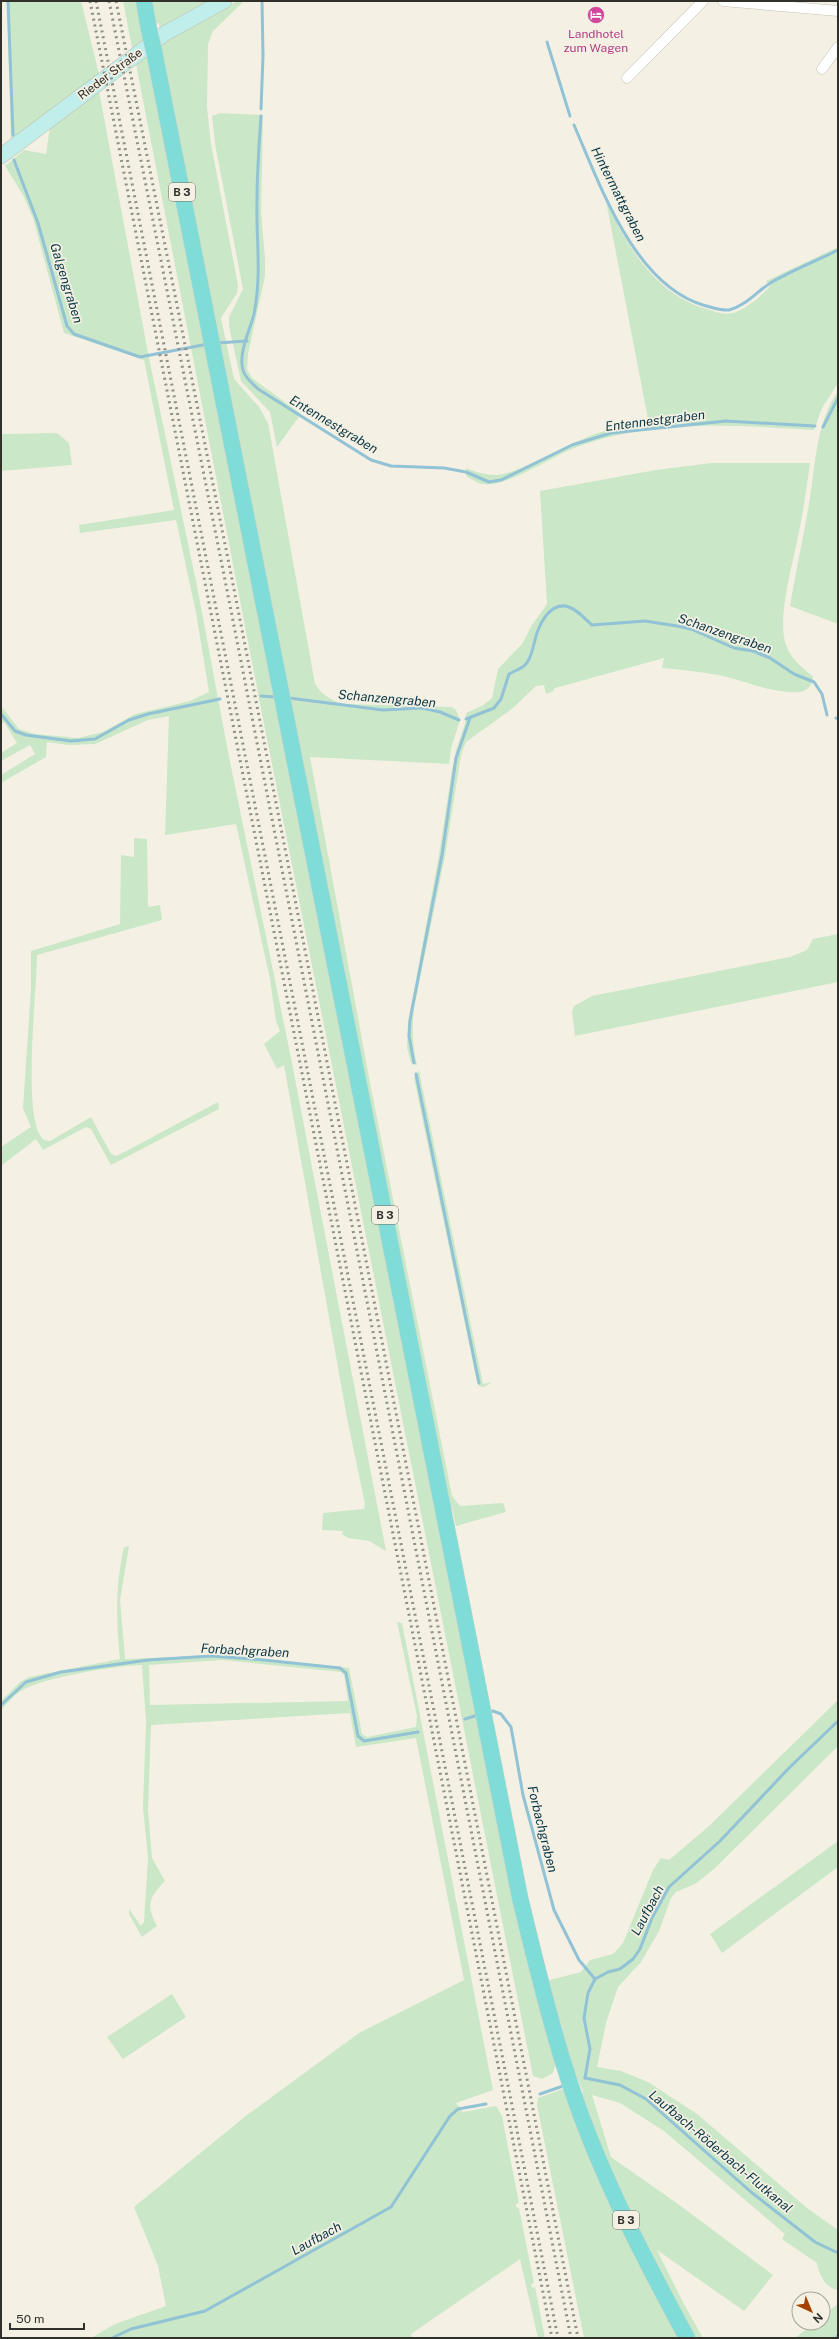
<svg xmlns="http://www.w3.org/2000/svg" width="839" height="2339" font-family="'Public Sans',sans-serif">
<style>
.green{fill:#cae7c7;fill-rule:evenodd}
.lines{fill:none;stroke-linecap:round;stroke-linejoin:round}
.stream{stroke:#91c2d5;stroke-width:3}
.street-casing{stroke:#c3c0b4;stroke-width:11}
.secondary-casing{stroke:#c3c0b4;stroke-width:16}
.primary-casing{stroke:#d2d1d0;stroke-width:17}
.street{stroke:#fff;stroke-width:10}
.secondary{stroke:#c0eeeb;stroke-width:15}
.primary{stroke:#80dcd7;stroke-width:16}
.rail{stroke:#918f86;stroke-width:3;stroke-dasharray:2 4;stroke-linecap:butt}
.primary-bridge-casing{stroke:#d2d1d0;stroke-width:17;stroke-linecap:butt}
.primary-bridge{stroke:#80dcd7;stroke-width:16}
.labels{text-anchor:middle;stroke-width:3.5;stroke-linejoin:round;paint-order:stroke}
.shield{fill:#f4f1e4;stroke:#6c6a62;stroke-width:1}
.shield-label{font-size:11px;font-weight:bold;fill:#31302b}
.hotel-label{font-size:12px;fill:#b23c85;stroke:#f4f1e4}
.street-label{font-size:12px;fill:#31302b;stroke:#f4f1e4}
.water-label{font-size:13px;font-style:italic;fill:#0b3846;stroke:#f4f1e4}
</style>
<rect width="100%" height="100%" fill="#f4f1e4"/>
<g class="green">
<polygon points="7,1 81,1 99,74 11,143"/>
<polygon points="123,1 137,1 144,40 132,48"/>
<polygon points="151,1 213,1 160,31 159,23 156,24"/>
<path d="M238,1H244L213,31L208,44L207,107L211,144L238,285L237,293L221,318L234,379L259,407L268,423L315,684C321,694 331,700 342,704L452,707L456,710L460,720L451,748L449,764L310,757L370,1083L452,1496L460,1506L503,1503L506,1512L456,1526L452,1508H449L160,40L192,21Z"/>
<polygon points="147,51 556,2063 553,2073 542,2079 533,2076 263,719 135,59"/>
<polygon points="99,91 149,358 197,586 229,757 291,1058 386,1551 369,1541 348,1538 342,1534 343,1531 322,1530 323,1513 364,1509 365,1504 347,1418 284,1065 277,1069 264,1044 280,1031 276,1021 270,979 236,824 165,835 169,716 148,720 95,744 68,745 47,742 46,757 1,783 1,775 35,754 30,745 1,761 1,753 17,743 4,722 1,724 1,706 19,729 35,734 78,738 103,732 135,714 190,701 209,692 196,613 176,520 80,533 79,525 174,510 144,360 64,333 33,218 23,195 5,166 24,150 46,154 50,127"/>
<polygon points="220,113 263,115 261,212 265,258 265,276 248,354 247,369 252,378 301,414 277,447 270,412 241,381 229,326 229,317 243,289 215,144 212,116"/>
<path d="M606,201C627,246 655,294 706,309C716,312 726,316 736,312C749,307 761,296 770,286L766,281L838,247V383L822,408L814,430C735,425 653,419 577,447C554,455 505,489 482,484C477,483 471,479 466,476V468C476,472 485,475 496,475C516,475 572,442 595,434C612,428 632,427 649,424Z"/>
<path d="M838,391V624L790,606C796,570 804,534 810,498C816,461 816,423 838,391Z"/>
<polygon points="57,433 69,443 72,465 1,471 1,434"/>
<path d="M711,463H810C807,484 804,506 800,527C795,556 776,618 786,645C790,658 803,668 813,677C813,685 807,691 800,692C775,694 750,683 727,677C705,672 684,670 662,668L664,658L555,688L552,692L546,694L544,685L536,686L513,708L466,742L461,755L445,856L414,1008C412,1028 412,1045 417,1065L411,1063L407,1048L408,1023L439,855L452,770L456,750L465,724L466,713L482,706L492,698L498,669L522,644L532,625L547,604L540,491L656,470Z"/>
<path d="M134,838L147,839L148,907L160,905L162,920L37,955C37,990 22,1115 42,1138C44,1141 47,1140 50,1141L91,1117L111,1154L117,1156L218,1102L219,1109L111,1165L91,1129L86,1127L43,1150L36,1139L1,1166V1147L31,1127L23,1108L31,989V951L120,924L121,855L134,857Z"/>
<polygon points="838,934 838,982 575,1036 572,1012 574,1006 592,996 790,957 807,950 813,939"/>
<polygon points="419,1071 483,1384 492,1382 484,1387 479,1386 477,1382 414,1078"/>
<path d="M129,1546L120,1600L125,1659L225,1655L349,1668L362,1734L367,1737L416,1727L417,1716L397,1622L402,1623L493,2090L456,2103L463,2112L496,2106L502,2116L519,2203L516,2204V2207L519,2208L534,2283L531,2284L532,2288L535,2287L545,2338H538L520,2259L411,2334L412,2338H91L115,2324L166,2306L158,2266L134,2207L247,2115L359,2033L464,1980L416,1738L356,1747L350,1713L151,1725L148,1810L152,1858L165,1881C150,1897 145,1904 157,1926L142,1937L129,1914V1909L141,1926L144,1922L148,1858L143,1807L146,1721L142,1665C115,1666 43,1677 21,1691C14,1695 7,1704 1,1710V1701L20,1682L29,1677L120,1659C116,1618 115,1588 124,1547ZM222,1660L341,1672L344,1675L348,1701L150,1705L149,1665Z"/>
<path d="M838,1700V1746L714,1869L695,1884L676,1892L671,1898L659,1931L641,1962L618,1987L606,2023L597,2067L621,2071L648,2082L697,2114L807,2208L838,2230V2290C825,2288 819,2274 817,2263L782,2239L785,2234L664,2131L620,2103L592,2095L611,2157L678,2204L773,2275L744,2311L657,2250L685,2306L703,2338H694L620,2195L580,2094L583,2092L569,2060L546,1981L581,1972L590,1960L613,1954L623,1943L653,1870L661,1858L669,1860L708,1827Z"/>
<polygon points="838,1841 838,1867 722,1953 710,1934"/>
<polygon points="172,1994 186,2017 123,2059 107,2037"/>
<polygon points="563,2089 568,2097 681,2338 584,2338 537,2105 538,2098"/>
<polygon points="838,2304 838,2331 834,2338 795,2338 814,2323 823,2323 823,2315"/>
</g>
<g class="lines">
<g class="stream">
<polyline points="8,1 13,135"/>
<polyline points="547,42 570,116"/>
<polyline points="261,109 263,56 262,1"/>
<path d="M261,116C259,144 257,173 257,201C256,240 262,274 254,314C250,330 238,353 243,370C245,378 252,383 258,389L371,460L391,466L444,468L466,472L489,482L501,480L572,445L611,433L726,421L815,426"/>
<path d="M574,125C600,185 634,284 703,305C711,307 720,311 729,310C746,306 758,290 772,282C793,270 816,261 838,250"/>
<polyline points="14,160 38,223 67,326 74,334 140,357 208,344"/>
<polyline points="217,343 247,341"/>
<polyline points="823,427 838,398"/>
<polyline points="261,696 275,697"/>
<polyline points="289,698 383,710 422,708 440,712 459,720"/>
<polyline points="1,714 15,731 26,735 71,741 95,739 129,720 148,714 220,699"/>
<polyline points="836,718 838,719"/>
<path d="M466,719L494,708L501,699L509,674C514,671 521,669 525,665C531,660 533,647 535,640C538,627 548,604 565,606C575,607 585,619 592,625L645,621L677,626L691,629L734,648L753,651L770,658L794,674L814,682L822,694L827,715"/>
<polyline points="414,1063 409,1036 410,1020 442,855 456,758 470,718"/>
<polyline points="416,1074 479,1383"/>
<polyline points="1,1705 26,1682 61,1672 148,1660 211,1656 253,1659 340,1668 346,1673 358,1736 364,1741 418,1732"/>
<polyline points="487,1712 493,1711 501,1714 511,1727 523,1795 554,1910 579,1960 595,1979"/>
<polyline points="465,1719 478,1715"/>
<polyline points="585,2078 590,2049 584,2018 588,1993 595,1979 608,1972 620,1969 633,1959 640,1949 652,1918 669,1887 720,1841 789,1768 838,1721"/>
<polyline points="585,2078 620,2085 646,2099 751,2192 815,2242 838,2253"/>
<polyline points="540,2094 566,2085"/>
<polyline points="112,2338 131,2329 205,2311 391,2207 450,2116 458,2109 486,2104"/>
<polyline points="836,2338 838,2335"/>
</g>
<defs>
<g id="street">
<polyline points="723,1 838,11"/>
<polyline points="822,69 838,47"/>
<polyline points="627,78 703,1"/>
</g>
<polyline id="secondary" points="1,156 164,34 224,1"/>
<g id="primary">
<polyline points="144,1 149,30"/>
<path d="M154,51L520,1898C534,1955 547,2012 565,2068C594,2163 640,2251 687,2338"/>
</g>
</defs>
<use href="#street" class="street-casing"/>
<use href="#secondary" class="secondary-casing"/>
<use href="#primary" class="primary-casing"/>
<use href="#street" class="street"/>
<use href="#secondary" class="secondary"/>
<use href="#primary" class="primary"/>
<g class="rail">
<polyline points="90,1 552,2338"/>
<polyline points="96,1 558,2338"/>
<polyline points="109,1 224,575 571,2338"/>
<polyline points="116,1 231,574 578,2338"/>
</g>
<defs>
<polyline id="primary-bridge" points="149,30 154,51"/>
</defs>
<use href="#primary-bridge" class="primary-bridge-casing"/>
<use href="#primary-bridge" class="primary-bridge"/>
</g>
<defs>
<symbol id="hotel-disc" viewBox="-11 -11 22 22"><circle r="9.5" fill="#d1479c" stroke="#f4f1e4"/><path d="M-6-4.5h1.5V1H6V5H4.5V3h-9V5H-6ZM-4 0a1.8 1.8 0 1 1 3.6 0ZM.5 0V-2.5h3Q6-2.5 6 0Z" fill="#fff"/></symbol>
</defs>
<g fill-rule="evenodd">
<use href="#hotel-disc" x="586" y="5" width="20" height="20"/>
</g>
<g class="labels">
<g class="shield">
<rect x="169" y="183" width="26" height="18" rx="3"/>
<rect x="372" y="1206" width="26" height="18" rx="3"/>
<rect x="613" y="2211" width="26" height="18" rx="3"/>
</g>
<g class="shield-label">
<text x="182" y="196">B 3</text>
<text x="385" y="1219">B 3</text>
<text x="626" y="2224">B 3</text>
</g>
<g class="hotel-label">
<text x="596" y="38">Landhotel<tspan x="596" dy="14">zum Wagen</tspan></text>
</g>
<g class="street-label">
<text transform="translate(110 74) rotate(-37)" y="4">Rieder Straße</text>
</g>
<g class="water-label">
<text transform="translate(619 194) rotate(63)" y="5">Hintermattgraben</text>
<text transform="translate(67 283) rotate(73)" y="5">Galgengraben</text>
<text transform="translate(655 420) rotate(-7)" y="5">Entennestgraben</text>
<text transform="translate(334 424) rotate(31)" y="5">Entennestgraben</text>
<text transform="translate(725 633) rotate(19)" y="5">Schanzengraben</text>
<text transform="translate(387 698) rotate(5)" y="5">Schanzengraben</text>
<text transform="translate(245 1650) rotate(3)" y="5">Forbachgraben</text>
<text transform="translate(543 1829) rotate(76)" y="5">Forbachgraben</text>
<text transform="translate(647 1910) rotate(-62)" y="5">Laufbach</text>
<text transform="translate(721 2151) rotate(40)" y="5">Laufbach-Röderbach-Flutkanal</text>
<text transform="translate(316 2238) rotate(-29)" y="5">Laufbach</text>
</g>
</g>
<rect width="839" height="2339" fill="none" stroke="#31302b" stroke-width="4"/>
<g transform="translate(811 2311) rotate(136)"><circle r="19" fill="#f4f1e4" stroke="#a6a49a"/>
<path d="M0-3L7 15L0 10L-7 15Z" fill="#a34100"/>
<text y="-6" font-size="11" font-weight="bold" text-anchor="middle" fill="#31302b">N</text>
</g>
<path d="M10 2323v6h74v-6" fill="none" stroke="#31302b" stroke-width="2"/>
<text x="16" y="2323" font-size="12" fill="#31302b" stroke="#f4f1e4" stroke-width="3" paint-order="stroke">50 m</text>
</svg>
